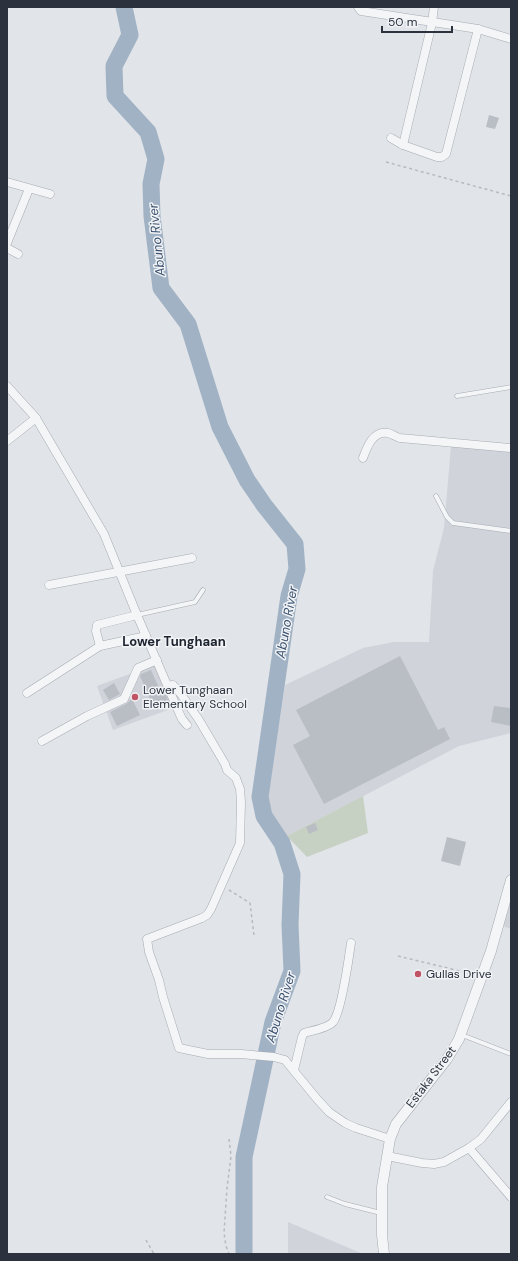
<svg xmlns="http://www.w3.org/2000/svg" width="518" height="1261" font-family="'DM Sans',sans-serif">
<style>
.built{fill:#d0d3da}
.green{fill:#c7d1c3}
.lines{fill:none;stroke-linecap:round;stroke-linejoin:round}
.river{stroke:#a0b2c4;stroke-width:17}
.building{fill:#b9bdc4}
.service-casing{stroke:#a7abb2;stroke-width:5}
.minor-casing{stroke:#a7abb2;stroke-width:9}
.tertiary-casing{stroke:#a7abb2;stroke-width:11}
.path{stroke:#b7bac0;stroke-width:1.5;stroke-dasharray:3 3;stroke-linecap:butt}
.service{stroke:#f3f5f7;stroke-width:4}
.minor{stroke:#f3f5f7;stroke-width:8}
.tertiary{stroke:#f3f5f7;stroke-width:10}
.poi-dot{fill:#c05464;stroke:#f1f3f6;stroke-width:1.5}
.labels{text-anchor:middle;stroke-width:3;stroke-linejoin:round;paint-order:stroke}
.poi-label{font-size:12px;fill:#2b323e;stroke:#f1f3f6;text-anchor:start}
.street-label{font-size:12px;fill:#2b323e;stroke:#f1f3f6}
.water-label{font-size:13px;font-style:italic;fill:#3a516e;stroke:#f1f3f6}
.neighbourhood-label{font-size:13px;font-weight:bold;fill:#1d232f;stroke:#f1f3f6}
</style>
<rect width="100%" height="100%" fill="#e1e4e8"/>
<g class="built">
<polygon points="451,446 511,451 511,733 459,746 287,836 272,817 268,797 285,685 363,648 394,642 429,642 433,571 444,528"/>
<polygon points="157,664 173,708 113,730 97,686"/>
<polygon points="511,899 511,929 503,926"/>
<polygon points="288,1222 363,1254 288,1254"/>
</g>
<polygon class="green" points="363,796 368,833 307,857 287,836"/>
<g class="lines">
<polyline class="river" points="124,7 130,35 114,66 115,96 148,132 156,159 151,184 152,216 161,288 188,324 220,427 247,480 264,505 295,544 297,569 289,596 260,797 264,816 282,843 292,874 290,925 292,971 273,1022 244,1157 244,1254"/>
</g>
<g class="building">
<polygon points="489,115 499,118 495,129 486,127"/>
<polygon points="400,656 438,730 444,727 450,739 324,804 293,745 310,736 296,710"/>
<polygon points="151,670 159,688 162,687 168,700 153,706 140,676 141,674"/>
<polygon points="114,683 120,694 109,700 103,690"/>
<polygon points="132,699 140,715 117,726 110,712 126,704"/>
<polygon points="494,706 511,708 511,726 491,722"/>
<polygon points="315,823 318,830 309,834 306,827"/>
<polygon points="447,837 466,842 460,866 441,861"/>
</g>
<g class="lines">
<defs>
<g id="service">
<polyline points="457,396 511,387"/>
<polyline points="436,496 447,517 453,523 511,531"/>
<polyline points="137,615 195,602 203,590"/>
<polyline points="462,1035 511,1054"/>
<polyline points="327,1197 345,1204 381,1213"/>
</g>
<g id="minor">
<polyline points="358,7 361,11 478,29 511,39"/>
<polyline points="391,138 403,145 437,157 442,157 446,154 478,29"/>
<polyline points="403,145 432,23 434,7"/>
<polyline points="7,182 50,194"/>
<polyline points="7,243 29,189"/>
<polyline points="7,248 18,254"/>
<polyline points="7,386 36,418 104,534 137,615 177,708 182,719 187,725"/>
<polyline points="7,441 36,418"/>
<path d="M363,458C367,447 373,430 388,433C392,434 396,437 400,438L511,448"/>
<polyline points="49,585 192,558"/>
<polyline points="100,646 96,631 97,625 137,615"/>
<polyline points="168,686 173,685 181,694 199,720 225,764 227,770 236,778 240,789 241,802 240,843 211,909 207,915 202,918 147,939 149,952 159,980 163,997 179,1048 208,1054 241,1054 274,1057 285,1060 317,1099 329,1112 345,1123 356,1128 390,1139"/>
<polyline points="27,693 100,646 146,636"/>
<polyline points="42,741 87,716 124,699 138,668 157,660"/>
<path d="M294,1070L302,1037L304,1033C311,1031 328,1028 333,1022C341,1013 349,957 351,943"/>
<polyline points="469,1148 511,1197"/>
<polyline points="387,1156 422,1163 434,1164 444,1162 469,1148 481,1139 511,1102"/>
</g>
<polyline id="tertiary" points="384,1254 382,1235 382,1187 390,1139 396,1124 447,1059 459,1039 491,951 511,880"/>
</defs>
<use href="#service" class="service-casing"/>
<use href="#minor" class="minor-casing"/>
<use href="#tertiary" class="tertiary-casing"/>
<g class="path">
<polyline points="386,162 511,196"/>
<polyline points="229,890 250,903 254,935"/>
<polyline points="398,956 472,974"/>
<polyline points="229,1139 231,1156 227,1188 224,1233 226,1246 229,1254"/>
<polyline points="146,1240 154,1254"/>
</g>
<use href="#service" class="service"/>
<use href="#minor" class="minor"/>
<use href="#tertiary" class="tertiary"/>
</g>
<g class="poi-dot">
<circle cx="135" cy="697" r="4"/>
<circle cx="418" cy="974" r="4"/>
</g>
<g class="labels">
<g class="poi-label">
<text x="143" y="694">Lower Tunghaan<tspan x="143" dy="14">Elementary School</tspan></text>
<text x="426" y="978">Gullas Drive</text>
</g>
<g class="street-label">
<text transform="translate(431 1077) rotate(-53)" y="4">Estaka Street</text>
</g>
<g class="water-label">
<text transform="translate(156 240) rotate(-96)" y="5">Abuno River</text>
<text transform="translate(286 622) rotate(-80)" y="5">Abuno River</text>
<text transform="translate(280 1007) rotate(-73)" y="5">Abuno River</text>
</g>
<g class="neighbourhood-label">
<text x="174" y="646">Lower Tunghaan</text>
</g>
</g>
<rect width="518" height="1261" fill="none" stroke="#2b323e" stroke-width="16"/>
<path d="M382 26v6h70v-6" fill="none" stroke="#2b323e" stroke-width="2"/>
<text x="388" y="26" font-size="12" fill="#2b323e" stroke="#f1f3f6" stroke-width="3" paint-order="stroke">50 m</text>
</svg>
